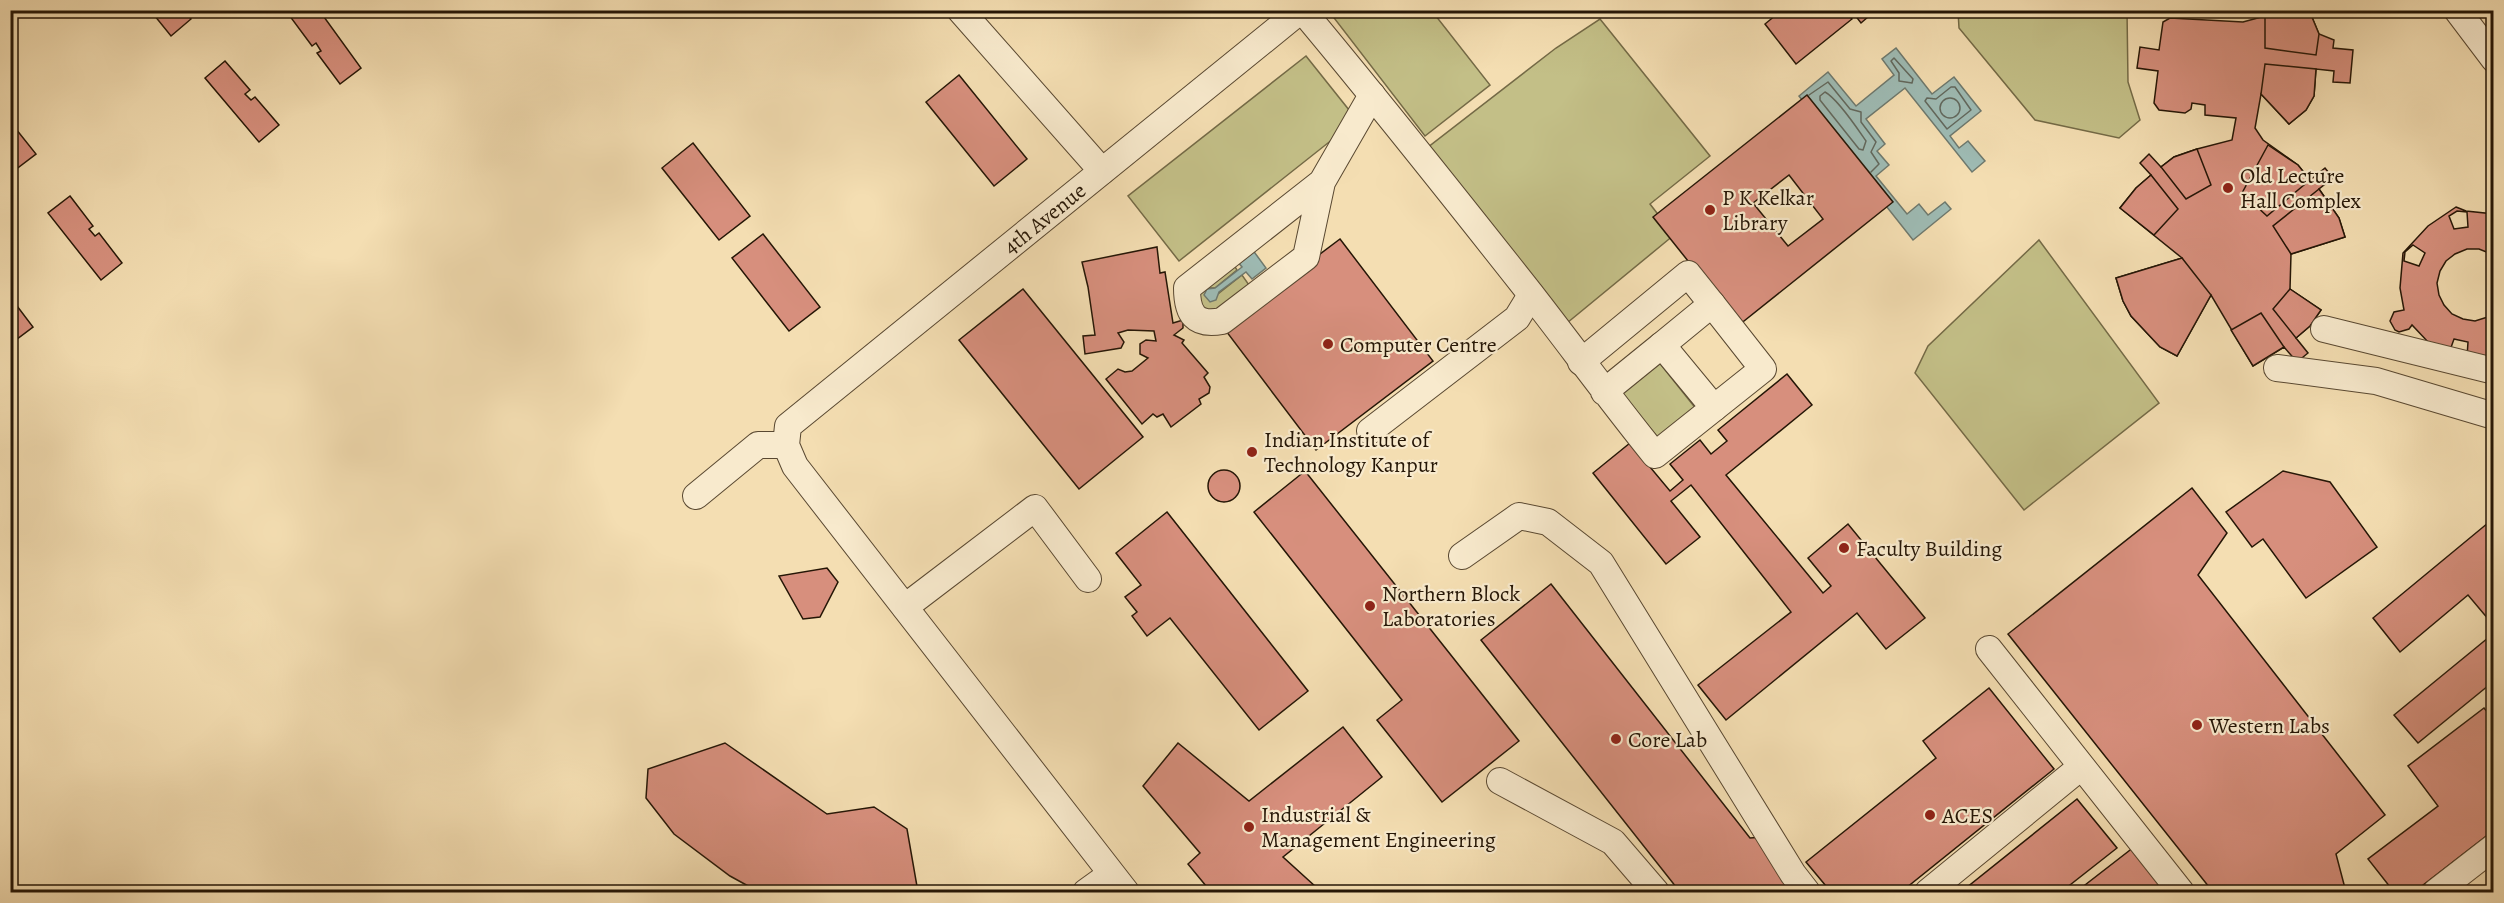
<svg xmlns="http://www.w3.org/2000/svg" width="2504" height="903" font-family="Alegreya,serif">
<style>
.green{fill:#c3bf87;stroke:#746a46;stroke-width:1.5}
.water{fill:#9ebbb4;stroke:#6e796e;stroke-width:1.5}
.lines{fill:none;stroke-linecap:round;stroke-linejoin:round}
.shore{stroke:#62685d;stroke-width:1.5}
.building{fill:#d78f7d;stroke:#251606;stroke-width:1.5;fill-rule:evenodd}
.minor-casing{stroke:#594831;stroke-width:28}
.minor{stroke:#f8eacd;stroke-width:26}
.poi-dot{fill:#8f2418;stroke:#f8eacd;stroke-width:2}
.labels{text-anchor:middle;stroke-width:4.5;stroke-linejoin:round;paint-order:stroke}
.poi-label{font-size:22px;fill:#251606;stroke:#f8eacd;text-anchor:start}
.street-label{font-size:22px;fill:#251606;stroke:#f8eacd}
</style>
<rect width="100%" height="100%" fill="#f4deb2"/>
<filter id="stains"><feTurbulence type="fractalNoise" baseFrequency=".00333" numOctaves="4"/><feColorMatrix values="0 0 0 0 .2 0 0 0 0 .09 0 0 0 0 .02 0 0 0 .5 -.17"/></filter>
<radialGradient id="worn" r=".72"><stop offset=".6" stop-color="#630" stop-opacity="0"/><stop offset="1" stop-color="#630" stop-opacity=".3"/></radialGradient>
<g class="green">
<polygon points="1335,11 1432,11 1490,85 1425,136 1331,14"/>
<polygon points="1958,11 2127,11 2128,82 2140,120 2119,138 2035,120 1959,28"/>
<polygon points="1600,19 1710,156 1650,204 1674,235 1567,323 1427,148 1556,48"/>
<polygon points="1306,56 1357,120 1179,261 1128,196"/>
<polygon points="2039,240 2159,403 2024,510 1915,373 1928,346"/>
<polygon points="1232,262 1237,270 1215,288 1211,288 1219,293 1242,275 1249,285 1218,309 1206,310 1200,305 1200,287"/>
<polygon points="1658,361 1701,415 1664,445 1621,392"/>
</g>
<g class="water">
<polygon points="1896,48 1932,94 1954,77 1981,111 1950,136 1959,148 1968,141 1985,161 1972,172 1905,88 1866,119 1885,144 1877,151 1889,165 1876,176 1907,214 1919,204 1928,215 1945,202 1951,209 1913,240 1799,96 1828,72 1856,106 1894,75 1882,59"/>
<polygon points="1252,249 1266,268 1252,279 1246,272 1219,292 1216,300 1210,302 1204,295 1207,289 1215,288 1242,267 1237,261"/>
</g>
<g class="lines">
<g class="shore">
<polygon points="1894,58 1913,79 1912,83 1899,81 1899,73 1891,61"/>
<polygon points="1951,87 1955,87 1971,110 1947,129 1925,101 1927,98 1936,99"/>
<path d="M1825,92C1838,99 1857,128 1866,141L1863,150L1859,149L1820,100V96Z"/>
<polyline points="1809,95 1828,82 1850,109 1861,112 1861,122 1876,142 1871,152 1879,164 1871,172"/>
<circle cx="1950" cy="108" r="10"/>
</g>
</g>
<g class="building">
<polygon points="150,10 184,10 191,19 171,36"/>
<polygon points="296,10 319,10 361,68 340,84 317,53 321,51 316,43 312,46 289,15"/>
<polygon points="1782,10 1845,10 1852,19 1796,64 1765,24"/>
<polygon points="1851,10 1876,10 1861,23"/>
<polygon points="2275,10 2309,10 2319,34 2334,40 2333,48 2353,50 2350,83 2333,82 2334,71 2316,69 2314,96 2306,110 2289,124 2261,94 2255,128 2263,140 2298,165 2310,180 2325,168 2333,178 2319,189 2339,218 2345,237 2291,254 2290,289 2321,310 2310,326 2296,338 2308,353 2297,362 2284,347 2253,366 2211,295 2177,356 2160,347 2131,316 2123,301 2116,278 2182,258 2120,208 2136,188 2151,175 2140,163 2149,154 2161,167 2174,157 2197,149 2232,140 2236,118 2205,115 2205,105 2192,103 2191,109 2185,113 2159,110 2154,103 2158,71 2137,68 2140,47 2159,50 2163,22 2170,18 2243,22 2265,16"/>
<polygon points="2275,10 2309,10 2319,34 2316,55 2265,48 2265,16"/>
<polygon points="225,61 250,90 245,94 251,100 255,97 279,125 259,142 205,78"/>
<polygon points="2265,64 2316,69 2314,96 2306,110 2289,124 2261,94"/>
<polygon points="959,75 1027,159 994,186 926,102"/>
<path d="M1807,95L1893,202L1739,325L1653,217ZM1789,175L1823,219L1788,246L1753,203Z"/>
<polygon points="12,124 36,154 15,170 10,165 10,125"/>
<polygon points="693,143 750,216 719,240 662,168"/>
<polygon points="2268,145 2298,165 2310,180 2267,216 2242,193"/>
<polygon points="2197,149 2211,185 2186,199 2161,167 2174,157"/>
<polygon points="2151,175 2178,209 2154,235 2120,208 2136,188"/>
<polygon points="2319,189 2339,218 2345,237 2291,254 2273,226"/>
<polygon points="70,196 93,226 89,229 95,236 99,233 122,263 101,280 48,213"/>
<path d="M2456,207L2466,211L2494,214V255L2479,249H2467L2455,254L2446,261L2440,271L2437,283L2439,295L2444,305L2452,314L2463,319L2475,321L2494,315V356L2489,358L2457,360L2429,343L2412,325L2409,329L2399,332L2395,330L2390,321L2394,312L2404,310L2400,288L2403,253L2428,226ZM2457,211L2467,212L2468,227L2454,229L2449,216ZM2413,245L2425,253L2419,266L2404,261L2405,252ZM2454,339L2468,342L2467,357L2457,359L2449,353Z"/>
<polygon points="763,234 820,307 789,331 732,258"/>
<polygon points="1340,239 1433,361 1316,450 1223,327"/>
<polygon points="1157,247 1160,273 1165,272 1173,323 1183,320 1183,328 1174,335 1184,340 1182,343 1208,373 1204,377 1210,387 1209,393 1199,399 1201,404 1171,427 1163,414 1157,417 1153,414 1142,424 1106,379 1118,369 1125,372 1132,371 1148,358 1140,354 1140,344 1146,340 1156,341 1154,331 1128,330 1118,333 1124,342 1121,348 1085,354 1083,336 1095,335 1088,287 1082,262"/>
<polygon points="2182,258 2211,295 2177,356 2160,347 2131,316 2123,301 2116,278"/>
<polygon points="1023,289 1143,437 1079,489 959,340"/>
<polygon points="2290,289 2321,310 2310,326 2296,338 2273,309"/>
<polygon points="11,298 33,327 13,342 10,340"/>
<polygon points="2261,313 2284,347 2253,366 2231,330"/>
<polygon points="1787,374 1812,405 1726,475 1823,593 1831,586 1808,558 1848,524 1925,618 1886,649 1857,613 1726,720 1698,685 1791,612 1691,485 1671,501 1700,537 1666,564 1593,473 1630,443 1670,491 1683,480 1670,464 1700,440 1711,454 1727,441 1718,430"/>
<circle cx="1224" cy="486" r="16"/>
<polygon points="1305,471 1519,741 1442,802 1377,720 1402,700 1254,512"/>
<polygon points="2283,471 2330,482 2377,547 2306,598 2263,539 2252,547 2226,512"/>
<polygon points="2192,488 2227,533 2198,575 2385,815 2336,854 2346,892 2213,892 2008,634"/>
<polygon points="1167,512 1308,691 1259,730 1170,618 1147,636 1132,616 1137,612 1125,597 1141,585 1116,553"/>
<polygon points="2494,518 2494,626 2468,595 2400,652 2373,618"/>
<polygon points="827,568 838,582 820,617 803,619 779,576"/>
<polygon points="1551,584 1750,838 1763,837 1795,886 1787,892 1680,892 1481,640"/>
<polygon points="2494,633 2494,681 2418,743 2394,715"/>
<polygon points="1989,688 2054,769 1901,892 1831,892 1806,862 1936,758 1923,741"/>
<polygon points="2484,708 2494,720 2494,830 2414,892 2394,892 2368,859 2438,806 2408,766"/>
<polygon points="1343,727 1382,777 1283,857 1316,887 1311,892 1234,892 1232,890 1230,892 1211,892 1188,864 1200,853 1143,786 1178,743 1249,801"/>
<polygon points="725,743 827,814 874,807 907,829 918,892 759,892 730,876 674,834 646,798 648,769"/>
<polygon points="2077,799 2117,848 2061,892 1961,892"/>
<polygon points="2134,847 2170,892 2076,892"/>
</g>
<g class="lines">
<defs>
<g id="minor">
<polyline points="960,10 1102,171"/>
<path d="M1302,10C1380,103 1455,198 1530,293C1572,347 1612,402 1655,455L1714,408L1662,345L1604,392"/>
<polyline points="2457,10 2494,59"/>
<path d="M1322,182L1306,257L1222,321C1195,326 1187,314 1187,288L1322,182L1372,95"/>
<polyline points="1712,304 1763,369 1714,408"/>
<polyline points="2324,329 2494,371"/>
<polyline points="1581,362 1688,274 1712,304 1662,345"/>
<polyline points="2277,368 2376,381 2494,416"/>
<polyline points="1370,431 1517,318 1531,295"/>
<polyline points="696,496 758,445 786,445"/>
<polyline points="1462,556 1519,516 1548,522 1601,563 1793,874 1807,892"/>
<polyline points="905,607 1035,508 1088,579"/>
<polyline points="1989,649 2181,892"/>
<polyline points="1500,781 1613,842 1656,892"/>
<polyline points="1086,892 1111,874"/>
<polyline points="1126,892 795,466 786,445 788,426 1301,10"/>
<polyline points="1928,892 2081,767"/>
<polyline points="2436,892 2494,847"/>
</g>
</defs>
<use href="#minor" class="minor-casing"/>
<use href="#minor" class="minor"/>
</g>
<g class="poi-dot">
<circle cx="2228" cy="188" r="6"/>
<circle cx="1710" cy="210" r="6"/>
<circle cx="1328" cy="344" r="6"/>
<circle cx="1252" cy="452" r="6"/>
<circle cx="1844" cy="548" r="6"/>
<circle cx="1370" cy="606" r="6"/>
<circle cx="2197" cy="725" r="6"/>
<circle cx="1616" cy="739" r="6"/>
<circle cx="1930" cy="815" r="6"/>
<circle cx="1249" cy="827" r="6"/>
</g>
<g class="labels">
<g class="poi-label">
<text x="2240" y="183">Old Lecture<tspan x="2240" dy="25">Hall Complex</tspan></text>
<text x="1722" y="205">P K Kelkar<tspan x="1722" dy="25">Library</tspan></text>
<text x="1340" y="352">Computer Centre</text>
<text x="1264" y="447">Indian Institute of<tspan x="1264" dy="25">Technology Kanpur</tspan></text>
<text x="1856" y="556">Faculty Building</text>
<text x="1382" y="601">Northern Block<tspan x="1382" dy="25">Laboratories</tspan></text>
<text x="2209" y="733">Western Labs</text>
<text x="1628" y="747">Core Lab</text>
<text x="1261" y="822">Industrial &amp;<tspan x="1261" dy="25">Management Engineering</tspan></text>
<text x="1942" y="823">ACES</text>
</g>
<g class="street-label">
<text transform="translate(1044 218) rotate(-39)" y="8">4th Avenue</text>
</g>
</g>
<rect width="2504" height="903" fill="none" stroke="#f4deb2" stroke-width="36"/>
<rect x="12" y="12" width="2480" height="879" fill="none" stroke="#251606" stroke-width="3"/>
<rect x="18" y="18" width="2468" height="867" fill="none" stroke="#251606" stroke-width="1.5"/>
<rect width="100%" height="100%" filter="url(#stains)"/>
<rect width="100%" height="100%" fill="url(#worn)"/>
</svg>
